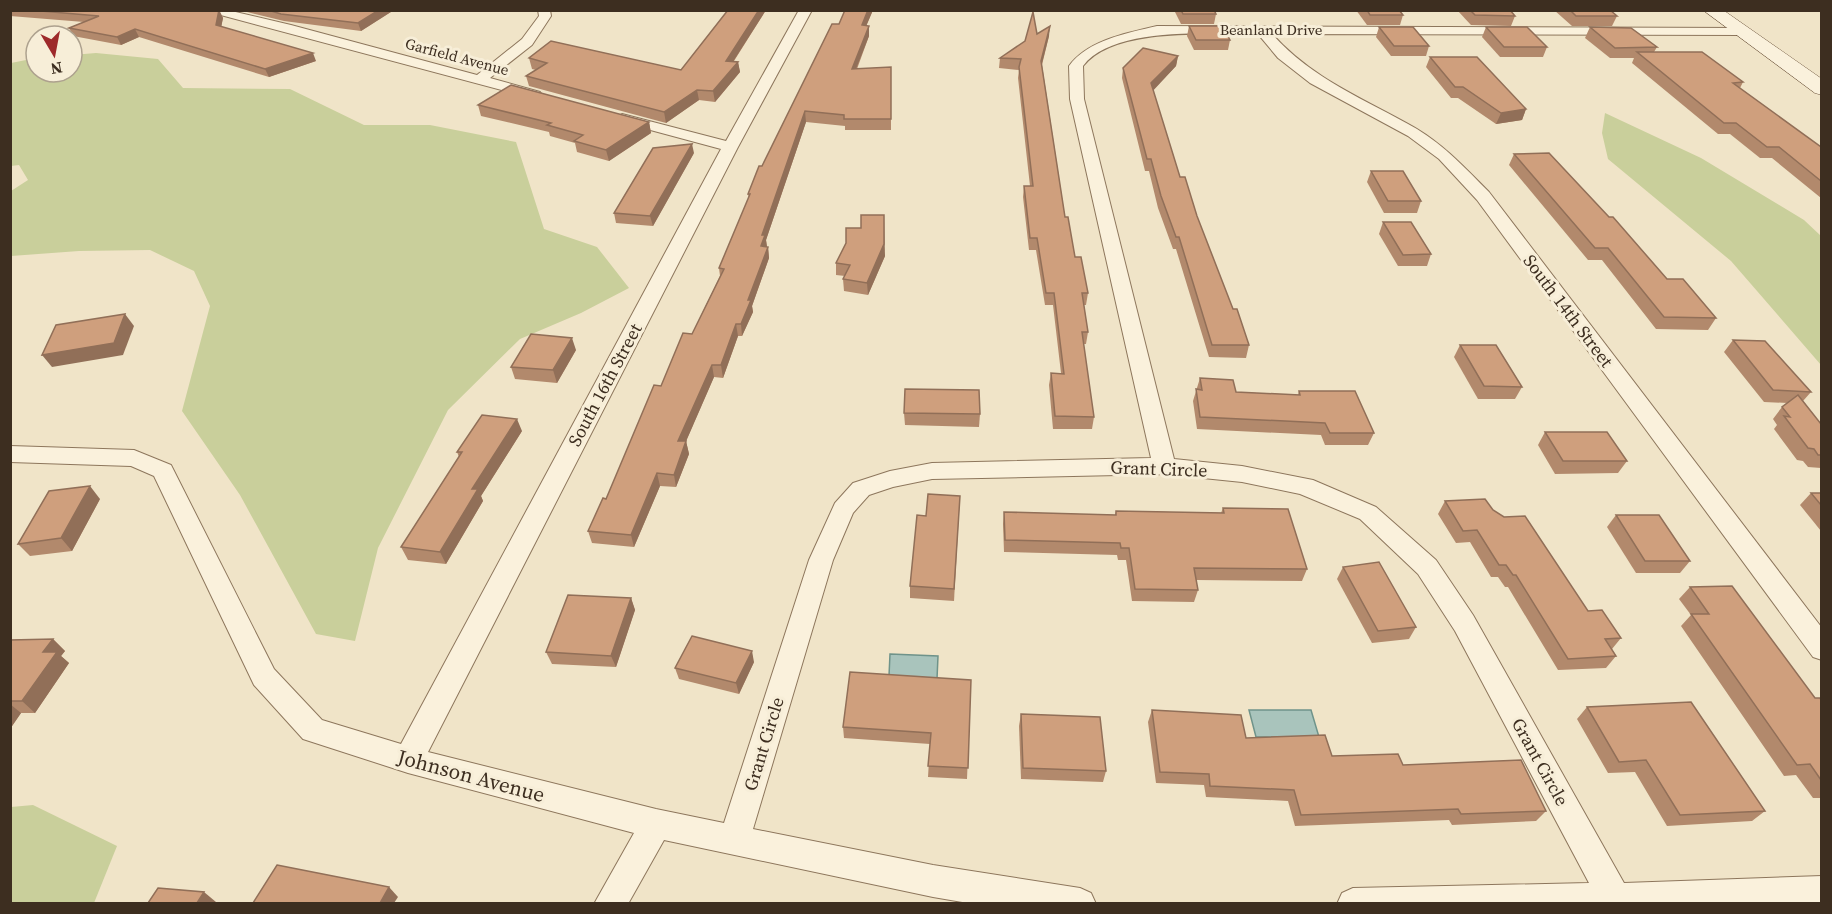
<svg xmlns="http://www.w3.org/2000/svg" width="1832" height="914" font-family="'Source Serif 4',serif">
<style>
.green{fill:#c9cf9b}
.water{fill:#a9c4bc;stroke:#6f938a;stroke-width:1.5}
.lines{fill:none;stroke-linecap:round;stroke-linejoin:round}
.street-casing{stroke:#8d765c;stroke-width:2}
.secondary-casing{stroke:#6f573f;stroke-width:1}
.street{fill:#faf1dc;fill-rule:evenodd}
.secondary{fill:#faf1dc;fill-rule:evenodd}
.wall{fill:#b2896c}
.shaded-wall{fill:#916f58}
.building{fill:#cf9f7d;stroke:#916f58;stroke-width:1.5}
.labels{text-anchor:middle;stroke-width:6;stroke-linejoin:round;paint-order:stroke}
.far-street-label{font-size:15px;fill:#3d2e20;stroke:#f7eed8}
.street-label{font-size:18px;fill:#3d2e20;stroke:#f7eed8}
.near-street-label{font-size:21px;fill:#3d2e20;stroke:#f7eed8}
</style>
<rect width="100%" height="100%" fill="#f0e4c8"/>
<g class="green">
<polygon points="96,53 158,59 183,88 290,89 364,125 430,125 516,142 544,229 597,247 629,288 581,313 520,339 448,410 378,548 355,641 316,634 240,495 182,411 210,306 194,271 150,250 79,251 11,256 11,191 28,180 19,165 11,166 11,63 36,58 36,72 72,72 72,55"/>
<polygon points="1605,113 1701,158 1804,220 1821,236 1821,365 1731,261 1608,159 1602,133"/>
<polygon points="33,805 117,846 94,903 11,903 11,807"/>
</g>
<g class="water">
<polygon points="890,654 938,656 937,679 889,676"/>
<polygon points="1249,710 1311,710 1319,737 1256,737"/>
</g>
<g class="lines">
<defs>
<g id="street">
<polygon points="202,10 227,10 291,25 477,75 522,39 539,16 538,10 550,10 551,16 532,45 490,78 540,92 542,95 535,99"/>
<path d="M799,10H812L738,147L428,752L656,809L724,823L809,560L835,503L853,483L890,471L932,463L1151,458L1070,99L1069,66C1088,40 1127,33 1157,26L1742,28L1747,29L1749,32L1747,35L1272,34C1313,80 1365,99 1417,129C1445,146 1466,169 1489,192L1822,628V660L1813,657L1477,200L1439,159L1408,136L1310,83L1278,58L1258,34C1212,34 1113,26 1083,66L1084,99L1174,459L1242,466L1313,480L1376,507L1436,560L1473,615L1624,883L1822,876V904H1337L1342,893L1353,888L1589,883L1455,631L1418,574L1360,519L1300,494L1242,482L1164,474L932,479L893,487L869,495L853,513L833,560L753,829L933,865L1080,888L1091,893L1096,904H974L933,897L664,840L628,904H594L634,833L408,773L303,739L254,685L154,476L131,466L10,462V446L134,450L171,465L274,669L322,720L401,744L721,149L617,121L615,118L622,114L726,141Z"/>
</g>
<polygon id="secondary" points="1703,10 1723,10 1822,79 1822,95 1815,93"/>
</defs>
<use href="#street" class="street-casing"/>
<use href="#secondary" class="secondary-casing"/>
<use href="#street" class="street"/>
<use href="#secondary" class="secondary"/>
</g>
<g class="wall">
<polygon points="10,10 219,10 223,18 221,27 316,61 269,77 139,37 121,45 73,36 69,28 84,22 10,16"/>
<polygon points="239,10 394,10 361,31 284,21"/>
<polygon points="728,10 766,10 734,61 738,62 740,72 715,102 699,100 666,123 529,86 526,76 536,70 532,69 529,58 681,70"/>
<polygon points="845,10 873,10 866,26 869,26 869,36 857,69 891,67 891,130 845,130 845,126 806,122 766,240 767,247 768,247 769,258 752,306 753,312 742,336 738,336 723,378 714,377 686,441 689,454 676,487 660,486 634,547 592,543 588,531 606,499 661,386 692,334 720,276 719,268 749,198 748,194 762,166 839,24"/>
<polygon points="1174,10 1214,10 1216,14 1214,24 1181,24"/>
<polygon points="1356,10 1399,10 1403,15 1400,25 1367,25"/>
<polygon points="1457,10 1510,10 1515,16 1511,26 1471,25"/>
<polygon points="1554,10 1610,10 1617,16 1612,26 1572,26"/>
<polygon points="1189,26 1230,40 1228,50 1194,50 1187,36"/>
<polygon points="1379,27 1429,46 1426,56 1391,56 1376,37"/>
<polygon points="1486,27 1547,47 1543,57 1500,57 1482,37"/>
<polygon points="1590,27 1657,47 1654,52 1743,82 1740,88 1821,147 1821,198 1772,158 1760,158 1730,134 1718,134 1632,63 1634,58 1610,58 1585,38"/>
<polygon points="1037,34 1049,36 1042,65 1065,217 1075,257 1088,293 1086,305 1084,305 1088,332 1086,344 1083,344 1094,417 1092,429 1053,429 1049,385 1051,373 1061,373 1053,305 1045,305 1036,250 1029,250 1023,197 1024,186 1030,186 1018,78 1019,70 999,68 1000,58"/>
<polygon points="1178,56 1176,66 1153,90 1180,177 1233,309 1249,345 1246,358 1209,357 1176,249 1173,249 1158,208 1149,171 1145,171 1122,78 1123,68"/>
<polygon points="1430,57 1526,109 1522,120 1496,124 1458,98 1451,98 1426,67"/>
<polygon points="478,105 649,122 651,133 609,161 577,152 575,143 550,136 549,132 481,116"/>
<polygon points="694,153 653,226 616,223 614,213"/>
<polygon points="1514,154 1667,279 1716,318 1708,330 1656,329 1602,260 1588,260 1509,165"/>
<polygon points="1371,171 1421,201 1417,213 1384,213 1367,182"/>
<polygon points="1383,222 1431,254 1427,266 1398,266 1379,234"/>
<polygon points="861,228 885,256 868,295 844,291 843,279 845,276 836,275 836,263"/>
<polygon points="1733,340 1811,392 1803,401 1821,424 1821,468 1808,467 1803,461 1797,460 1774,429 1777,425 1773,419 1782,407 1788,403 1764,402 1724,352"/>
<polygon points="1460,345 1522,387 1515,399 1478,399 1454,357"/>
<polygon points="576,350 557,383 515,379 511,367"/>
<polygon points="1200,378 1236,392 1298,395 1299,391 1374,433 1368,445 1325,445 1321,435 1197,429 1193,401"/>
<polygon points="904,413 980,414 979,427 905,425"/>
<polygon points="522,431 481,496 483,501 446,564 408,560 401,547 459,457 457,452"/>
<polygon points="1545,432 1627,461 1618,473 1555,474 1538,445"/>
<polygon points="1811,493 1821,493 1821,531 1800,505"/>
<polygon points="960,496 954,601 910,598 910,586"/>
<polygon points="100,499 72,551 30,556 18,544"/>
<polygon points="1445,501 1493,510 1588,611 1621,638 1612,649 1616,656 1606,668 1558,670 1508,587 1505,587 1498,577 1491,577 1470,542 1456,543 1438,514"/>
<polygon points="1223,508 1307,569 1302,581 1196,580 1198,590 1194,602 1132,601 1126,560 1118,560 1117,555 1004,552 1003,524 1004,512 1115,515 1116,511 1221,513"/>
<polygon points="1616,515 1690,561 1680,573 1636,573 1607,527"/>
<polygon points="1343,567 1416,627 1409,639 1372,643 1337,579"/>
<polygon points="1690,587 1815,698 1821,700 1821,798 1813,798 1796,775 1784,776 1681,626 1691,615 1679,599"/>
<polygon points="631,598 635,610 616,667 552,664 546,652"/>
<polygon points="53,639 65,651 61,656 69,663 35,713 21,713 10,729 10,640"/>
<polygon points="754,662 739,694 679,679 675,668"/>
<polygon points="971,680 967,779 928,777 930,744 844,738 843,727"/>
<polygon points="1587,707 1765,811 1752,821 1667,826 1635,772 1608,773 1577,719"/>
<polygon points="1152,710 1246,738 1332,756 1403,765 1546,811 1536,821 1452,825 1449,820 1295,826 1288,801 1206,797 1204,785 1156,783 1148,722"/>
<polygon points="1021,714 1106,771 1103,782 1021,779 1019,726"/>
</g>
<g class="shaded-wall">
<polygon points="219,10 223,18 220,33 216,25"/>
<polygon points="379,10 394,10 361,31 358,23"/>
<polygon points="759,10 766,10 727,71 726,61"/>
<polygon points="868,10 873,10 862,36 862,25"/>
<polygon points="869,26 869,36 852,79 852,69"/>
<polygon points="1050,26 1049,36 1040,71 1041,61"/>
<polygon points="135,29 139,37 121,45 117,37"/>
<polygon points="313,53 316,61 269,77 265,69"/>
<polygon points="1178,56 1176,66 1150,94 1151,83"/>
<polygon points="738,62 740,72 715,102 713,91"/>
<polygon points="697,90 699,100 666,123 664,112"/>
<polygon points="1526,109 1522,120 1496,124 1501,113"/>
<polygon points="805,111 806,122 766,240 767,247 761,246 762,235"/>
<polygon points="649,122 651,133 609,161 606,150"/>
<polygon points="692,144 694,153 653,226 650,216"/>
<polygon points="884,215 885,256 868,295 867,283"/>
<polygon points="768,247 769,258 752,306 753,312 742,336 741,324 748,300"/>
<polygon points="125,314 134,326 123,355 52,367 42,355"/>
<polygon points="736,324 738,336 723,378 721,365"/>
<polygon points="572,338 576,350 557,383 553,370"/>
<polygon points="712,365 714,377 681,453 678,441"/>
<polygon points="517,419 522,431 481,496 483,501 446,564 440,552 472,489"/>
<polygon points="686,441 689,454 676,487 674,475"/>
<polygon points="657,473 660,486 634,547 631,535"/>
<polygon points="90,486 100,499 72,551 61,538"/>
<polygon points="631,598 635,610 616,667 611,656"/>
<polygon points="53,639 65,651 61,656 69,663 35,713 22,701 43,652"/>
<polygon points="752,651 754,662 739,694 736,683"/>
<polygon points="10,704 21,713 10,729"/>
<polygon points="389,887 398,897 394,903 380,903"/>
<polygon points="204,892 216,902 215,903 197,903"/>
</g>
<g class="building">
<polygon points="29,10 219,10 216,25 313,53 265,69 135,29 117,37 69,28 99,16"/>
<polygon points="268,10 379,10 358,23 281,14"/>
<polygon points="728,10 759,10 726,61 738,62 713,91 697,90 664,112 526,76 547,63 529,58 551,41 681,70"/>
<polygon points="845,10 868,10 862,25 869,26 852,69 891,67 891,119 844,119 844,115 805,111 762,235 765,235 761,246 768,247 748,300 751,300 741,324 736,324 721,365 712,365 678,441 686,441 674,475 657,473 631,535 588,531 603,498 606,499 654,385 661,386 683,333 692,334 724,269 719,268 750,194 748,194 759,166 762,166 832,24 839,24"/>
<polygon points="1181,10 1214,10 1216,14 1183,14"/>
<polygon points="1367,10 1399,10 1403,15 1370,15"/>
<polygon points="1470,10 1510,10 1515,16 1475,15"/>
<polygon points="1570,10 1610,10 1617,16 1576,16"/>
<polygon points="1033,12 1037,34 1050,26 1041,61 1065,217 1068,217 1075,257 1081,257 1088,293 1082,293 1088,332 1082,332 1094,417 1055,416 1051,373 1064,374 1054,293 1046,293 1037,238 1030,238 1024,186 1033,186 1019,67 1021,59 1000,58 1025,41"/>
<polygon points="1189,26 1222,26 1230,40 1196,40"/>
<polygon points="1379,27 1413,27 1429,46 1394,46"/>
<polygon points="1486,27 1527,27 1547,47 1504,47"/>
<polygon points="1590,27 1631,28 1657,47 1615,48"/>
<polygon points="1143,48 1178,56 1151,83 1180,177 1185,177 1197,216 1233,309 1237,309 1249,345 1212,345 1179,237 1176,237 1161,196 1151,159 1147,159 1123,68"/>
<polygon points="1637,52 1702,52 1743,82 1733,83 1821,147 1821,181 1779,147 1767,147 1736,123 1724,123"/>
<polygon points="1430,57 1477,57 1526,109 1501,113 1463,87 1455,87"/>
<polygon points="511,85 649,122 606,150 574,141 583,135 547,125 551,123 478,105"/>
<polygon points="692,144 650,216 614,213 653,148"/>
<polygon points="1549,153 1609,217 1613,217 1667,279 1683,279 1716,318 1664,317 1608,248 1595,248 1514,154"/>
<polygon points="1371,171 1403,171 1421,201 1388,201"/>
<polygon points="861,215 884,215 884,244 867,283 843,279 850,265 836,263 846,243 846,228 861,228"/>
<polygon points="1383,222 1411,222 1431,254 1403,255"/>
<polygon points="125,314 114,343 42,355 56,325"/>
<polygon points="531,334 572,338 553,370 511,367"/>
<polygon points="1733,340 1765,341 1811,392 1773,390"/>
<polygon points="1460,345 1496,345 1522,387 1484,386"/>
<polygon points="1200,378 1233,380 1236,392 1300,395 1299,391 1355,391 1374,433 1330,433 1325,423 1200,417 1196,389 1202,390"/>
<polygon points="905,389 979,390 980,414 904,413"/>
<polygon points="1798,395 1821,424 1821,455 1818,455 1814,449 1808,448 1784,416 1790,417 1782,407"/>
<polygon points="482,415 517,419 472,489 478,489 440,552 401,547 462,452 457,452"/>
<polygon points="1545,432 1607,432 1627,461 1563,461"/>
<polygon points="90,486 61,538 18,544 49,491"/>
<polygon points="1811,493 1821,493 1821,505"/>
<polygon points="928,494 960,496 954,589 910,586 917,515 926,516"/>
<polygon points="1485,499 1493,510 1504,517 1525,516 1588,611 1602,610 1621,638 1605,639 1616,656 1568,659 1516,575 1513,575 1506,565 1499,565 1477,530 1463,531 1445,501"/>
<polygon points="1223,508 1288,509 1307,569 1194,568 1198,590 1135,589 1129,548 1121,548 1120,543 1005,540 1004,512 1116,515 1116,511 1224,513"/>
<polygon points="1616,515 1659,515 1690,561 1645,561"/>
<polygon points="1379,562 1416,627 1378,631 1343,567"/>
<polygon points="1732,586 1815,698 1820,698 1821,700 1821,780 1810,764 1797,765 1691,614 1709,614 1690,587"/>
<polygon points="568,595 631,598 611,656 546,652"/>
<polygon points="692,636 752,651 736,683 675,668"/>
<polygon points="53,639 43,652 57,652 22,701 10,701 10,640"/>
<polygon points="850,672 971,680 968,768 928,766 931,733 843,727"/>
<polygon points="1691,702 1765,811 1680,815 1646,760 1619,762 1587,707"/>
<polygon points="1152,710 1241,715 1246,738 1325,735 1332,756 1398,754 1403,765 1521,760 1546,811 1461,814 1458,809 1301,815 1294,790 1210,786 1209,774 1160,772"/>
<polygon points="1021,714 1100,717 1106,771 1023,768"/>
<polygon points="277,865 389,887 380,903 253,903"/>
<polygon points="158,888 204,892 197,903 148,903"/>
</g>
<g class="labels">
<g class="far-street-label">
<text x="1271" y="35">Beanland Drive</text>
<text transform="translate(457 57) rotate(15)" y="5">Garfield Avenue</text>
</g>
<g class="street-label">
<text transform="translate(1568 311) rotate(53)" y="6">South 14th Street</text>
<text transform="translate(605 385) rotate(-62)" y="6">South 16th Street</text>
<text transform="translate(1159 469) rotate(2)" y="6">Grant Circle</text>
<text transform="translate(764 744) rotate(-73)" y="6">Grant Circle</text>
<text transform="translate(1540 762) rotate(61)" y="6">Grant Circle</text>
</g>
<g class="near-street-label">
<text transform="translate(471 776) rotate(15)" y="7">Johnson Avenue</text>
</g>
</g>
<rect width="1832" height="914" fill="none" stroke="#3d2e20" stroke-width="24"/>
<g transform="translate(54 54) rotate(170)"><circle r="28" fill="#f7eed8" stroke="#ada18e" stroke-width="1.5"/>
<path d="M0-4.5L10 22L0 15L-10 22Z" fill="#9e2a2b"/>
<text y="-9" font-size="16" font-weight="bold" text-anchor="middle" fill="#3d2e20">N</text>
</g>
</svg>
